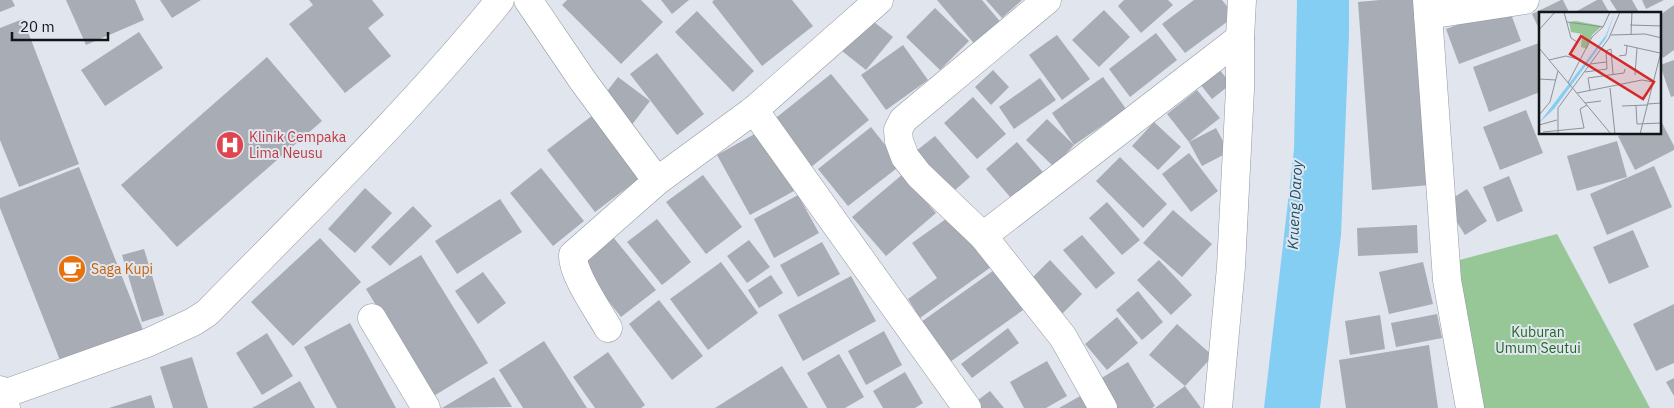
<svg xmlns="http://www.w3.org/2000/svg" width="1674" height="408" font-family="'IBM Plex Sans',sans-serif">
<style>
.green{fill:#97c797}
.water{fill:#84cef3}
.building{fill:#a8acb5}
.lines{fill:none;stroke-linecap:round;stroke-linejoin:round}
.street-casing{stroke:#9398a1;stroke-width:29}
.secondary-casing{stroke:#9398a1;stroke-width:29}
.street{stroke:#fff;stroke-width:28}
.secondary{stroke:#fff;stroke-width:28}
.labels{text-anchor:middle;stroke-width:4;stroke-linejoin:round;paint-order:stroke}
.health-label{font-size:14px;fill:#be3a42;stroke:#e0e5ee;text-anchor:start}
.food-label{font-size:14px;fill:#c56008;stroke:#e0e5ee;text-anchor:start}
.park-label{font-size:14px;fill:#216827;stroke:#e0e5ee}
.water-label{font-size:15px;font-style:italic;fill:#16516b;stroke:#e0e5ee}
.inset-road{fill:none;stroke:#8e9198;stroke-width:1}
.view{fill:#d62828;fill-opacity:0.15;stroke:#d62828;stroke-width:2.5}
.inset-edge{fill:none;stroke:#121417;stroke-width:2.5}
</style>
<rect width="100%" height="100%" fill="#e0e5ee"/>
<polygon class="green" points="1557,234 1650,408 1483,408 1452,262"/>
<polygon class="water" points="1297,0 1349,0 1349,35 1341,235 1320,408 1264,408 1294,150"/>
<g class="building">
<polygon points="0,0 12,0 15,6 0,12"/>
<polygon points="66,0 135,0 144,20 86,45"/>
<polygon points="160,0 201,0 172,18"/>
<polygon points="309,0 372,0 384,15 368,28 391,56 345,93 289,24 313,5"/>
<polygon points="567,0 641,0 663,22 621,64 562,5"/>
<polygon points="661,0 689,0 672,14"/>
<polygon points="714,0 792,0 813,26 762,66 712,2"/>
<polygon points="937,0 982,0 1003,25 977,47"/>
<polygon points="986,0 1022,0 1002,18"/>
<polygon points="1124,0 1168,0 1173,5 1141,33 1118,6"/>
<polygon points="1194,0 1222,0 1235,16 1185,53 1162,24"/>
<polygon points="1380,0 1415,0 1430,185 1372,190 1358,2"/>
<polygon points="1561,0 1563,0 1570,14 1540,14 1540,31 1532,14"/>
<polygon points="1597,0 1602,0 1610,14 1579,14 1577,11"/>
<polygon points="1610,0 1632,0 1640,14 1619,14"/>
<polygon points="1642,0 1664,0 1646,9"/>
<polygon points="1674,5 1674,50 1663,58 1660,53 1660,15"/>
<polygon points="1508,6 1521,41 1459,64 1446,29"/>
<polygon points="935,8 969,41 940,70 906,37"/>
<polygon points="1104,10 1130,37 1099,67 1072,40"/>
<polygon points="697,11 754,71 733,92 675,32"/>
<polygon points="869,18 893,37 866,70 842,51"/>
<polygon points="23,19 79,164 19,187 0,140 0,28"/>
<polygon points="139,32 163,68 105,106 81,70"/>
<polygon points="1156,33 1177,60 1130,97 1109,69"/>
<polygon points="1057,35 1090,79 1062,100 1029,55"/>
<polygon points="1539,43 1540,47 1540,92 1489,112 1473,67"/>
<polygon points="903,45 928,80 886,110 861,75"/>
<polygon points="657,53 704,114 677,135 630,74"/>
<polygon points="267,57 322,121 177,247 121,185"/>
<polygon points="1674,60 1674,96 1671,97 1660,65"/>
<polygon points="1219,69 1231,84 1212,99 1200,84"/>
<polygon points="993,70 1009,87 991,105 975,87"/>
<polygon points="831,74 869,120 810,168 772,121"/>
<polygon points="618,77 650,101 631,126 599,102"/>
<polygon points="1103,77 1126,109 1074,145 1052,113"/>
<polygon points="1040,78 1056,100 1014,129 999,107"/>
<polygon points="1197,90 1220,118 1189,142 1167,114"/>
<polygon points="973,97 1006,134 977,159 944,123"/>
<polygon points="1526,110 1543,153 1500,170 1483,127"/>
<polygon points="597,112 644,175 595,212 547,150"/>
<polygon points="1047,119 1074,145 1054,167 1026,140"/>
<polygon points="1660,119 1674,146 1674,150 1635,170 1618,136 1624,134 1660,134"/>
<polygon points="1154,122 1181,147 1158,170 1132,146"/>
<polygon points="871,127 901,165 848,206 818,169"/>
<polygon points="1216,128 1229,152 1202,166 1189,142"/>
<polygon points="760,131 794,191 750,215 717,155"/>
<polygon points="935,136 970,177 947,197 911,155"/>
<polygon points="1617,141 1627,177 1577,191 1567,156"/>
<polygon points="1017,142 1048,178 1017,205 986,169"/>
<polygon points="1189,153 1218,191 1191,212 1162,174"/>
<polygon points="1120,157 1167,204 1143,228 1096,181"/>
<polygon points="1654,166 1672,207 1607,235 1590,194"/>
<polygon points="79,167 143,330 61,363 0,208 0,198"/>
<polygon points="541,168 584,221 553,246 510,193"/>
<polygon points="903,174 936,213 886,256 852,217"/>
<polygon points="703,175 742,227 706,254 666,202"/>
<polygon points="1509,176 1523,211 1497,222 1483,187"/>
<polygon points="365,188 392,213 355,253 328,229"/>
<polygon points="1467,189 1487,221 1465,235 1445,203"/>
<polygon points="798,195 819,233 774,258 754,219"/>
<polygon points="500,199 522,232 457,274 435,241"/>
<polygon points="1107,202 1140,240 1122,255 1089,218"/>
<polygon points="413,206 432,226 390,266 371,247"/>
<polygon points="1173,210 1212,244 1182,277 1143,243"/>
<polygon points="953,214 991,267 920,318 908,299 937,278 912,243"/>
<polygon points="657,219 691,262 662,285 627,242"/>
<polygon points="1417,225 1418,253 1358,256 1357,228"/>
<polygon points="1633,230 1649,267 1609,284 1593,247"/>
<polygon points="1082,235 1115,273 1096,289 1063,250"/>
<polygon points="613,237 656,290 621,317 579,264"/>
<polygon points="320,238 361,282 293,346 251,302"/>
<polygon points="749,240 770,267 747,283 727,256"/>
<polygon points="822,242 840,274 798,297 780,265"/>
<polygon points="144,249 164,315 142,322 122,255"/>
<polygon points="421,255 488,363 432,397 366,289"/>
<polygon points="1050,260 1082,294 1060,316 1028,282"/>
<polygon points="1159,260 1192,295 1171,315 1137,280"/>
<polygon points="721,262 758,313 708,350 670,299"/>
<polygon points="1423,262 1433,304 1389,314 1379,272"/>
<polygon points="997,268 1026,308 950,362 921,322"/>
<polygon points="483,272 506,303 478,324 455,291"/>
<polygon points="771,275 783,293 759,308 748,290"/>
<polygon points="851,276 876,321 803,361 778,315"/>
<polygon points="1138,291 1163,322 1142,340 1116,310"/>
<polygon points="659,300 703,356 672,380 629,324"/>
<polygon points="1674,304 1674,363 1656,371 1633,324"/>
<polygon points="1437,314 1442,338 1396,347 1391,323"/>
<polygon points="1380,315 1385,349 1350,355 1345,321"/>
<polygon points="1117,317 1138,343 1107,370 1085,344"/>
<polygon points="350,323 396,408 337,408 304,347"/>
<polygon points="1177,324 1213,356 1185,386 1149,355"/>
<polygon points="1008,328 1019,343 972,378 961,364"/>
<polygon points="884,331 902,365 866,385 848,351"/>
<polygon points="267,333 293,376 262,395 236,353"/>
<polygon points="544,341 587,408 523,408 499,370"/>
<polygon points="1429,345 1438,408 1346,408 1339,360"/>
<polygon points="608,352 645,405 641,408 595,408 573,377"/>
<polygon points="839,354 864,397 845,408 827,408 807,373"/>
<polygon points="192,357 208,408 173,408 160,367"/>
<polygon points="1047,361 1067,396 1046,408 1024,408 1010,382"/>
<polygon points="1128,362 1155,406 1152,408 1111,408 1095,382"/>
<polygon points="782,366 808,408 715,408"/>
<polygon points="905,372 923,403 915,408 883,408 873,391"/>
<polygon points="494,377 512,407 442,408"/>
<polygon points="1674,378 1674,396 1666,382"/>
<polygon points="300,381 315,408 252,408"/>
<polygon points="1185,386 1201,408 1155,408"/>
<polygon points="990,391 1004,408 971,408 970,406"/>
<polygon points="1089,391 1098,408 1059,408"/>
<polygon points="151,395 155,408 109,408"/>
</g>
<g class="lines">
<defs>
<g id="street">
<polyline points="528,0 583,81 657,181"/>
<polyline points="1047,0 903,120 898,130 899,141 905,157 919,175 983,236 1063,337 1103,408"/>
<polyline points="1427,0 1447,280 1470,408"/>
<polyline points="1428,15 1525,0"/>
<polyline points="754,110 967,408"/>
<polyline points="983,236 1240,38"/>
<polyline points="372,318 426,408"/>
<path d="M608,328C598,310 572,274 573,255L657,181L754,110L879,0"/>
<path d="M1,395L147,343L193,322L207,313C307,211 410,111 500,0"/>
<polyline points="1218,408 1231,267 1240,89 1240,38 1242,0"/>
</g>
<polyline id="secondary" points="0,390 6,408"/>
</defs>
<use href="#street" class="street-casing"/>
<use href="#secondary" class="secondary-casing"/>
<use href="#street" class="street"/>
<use href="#secondary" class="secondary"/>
</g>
<defs>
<symbol id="hospital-disc" viewBox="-11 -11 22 22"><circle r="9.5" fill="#e0444e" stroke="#e0e5ee"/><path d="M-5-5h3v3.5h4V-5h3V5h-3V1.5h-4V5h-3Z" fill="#fff"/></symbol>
<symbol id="cafe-disc" viewBox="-11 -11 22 22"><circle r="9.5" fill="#e8710a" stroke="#e0e5ee"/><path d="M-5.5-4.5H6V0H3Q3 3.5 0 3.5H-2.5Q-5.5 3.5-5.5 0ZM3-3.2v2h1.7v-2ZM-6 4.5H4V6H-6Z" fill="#fff"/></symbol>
</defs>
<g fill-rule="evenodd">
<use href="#hospital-disc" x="214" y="129" width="32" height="32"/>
<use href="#cafe-disc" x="56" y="253" width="32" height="32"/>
</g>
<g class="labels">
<g class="health-label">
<text x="249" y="142">Klinik Cempaka<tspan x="249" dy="16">Lima Neusu</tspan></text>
</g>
<g class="food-label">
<text x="91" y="274">Saga Kupi</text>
</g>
<g class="park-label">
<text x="1538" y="337">Kuburan<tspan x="1538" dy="16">Umum Seutui</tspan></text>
</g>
<g class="water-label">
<text transform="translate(1295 205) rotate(-87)" y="5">Krueng Daroy</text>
</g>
</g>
<g transform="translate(1539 12)">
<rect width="122" height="122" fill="#e0e5ee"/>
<path d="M37,9L63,14L53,23L48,37L42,35L43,22L32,20L30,10Z" fill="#97c797"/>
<path d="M76,0L67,26L15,97L0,111L67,23Z" fill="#84cef3"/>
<path class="inset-road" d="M25,0L32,26L38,30M28,10L64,15M91,13L123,14M0,18L16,0M72,23L106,22L123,26M92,23L93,0M85,33L121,41M0,36L72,122M80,44L87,43L88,34M10,48L27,44L42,48M51,52L67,50M46,60L68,57L67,39L72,37L74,62M96,63L98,36M0,67L17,68M29,71L53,25L64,15L71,0M71,76L76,122M51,78L49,66L85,61L86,57M38,81L103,68L114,70M46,91L62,89M108,92L123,91M83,94L108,93M97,94L98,112L123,111M0,103L11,90L19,59M0,113L18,108M4,120L45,116L41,97L48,93M19,122V96L70,26L81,0M101,122L123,36"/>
<path class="view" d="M42,24L115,70L104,87L31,42Z"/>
<rect width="122" height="122" class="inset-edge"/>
</g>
<path d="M12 32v8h96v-8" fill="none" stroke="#121417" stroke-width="2.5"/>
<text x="20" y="32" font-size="15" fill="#121417" stroke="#e0e5ee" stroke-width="4" paint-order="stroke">20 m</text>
</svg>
